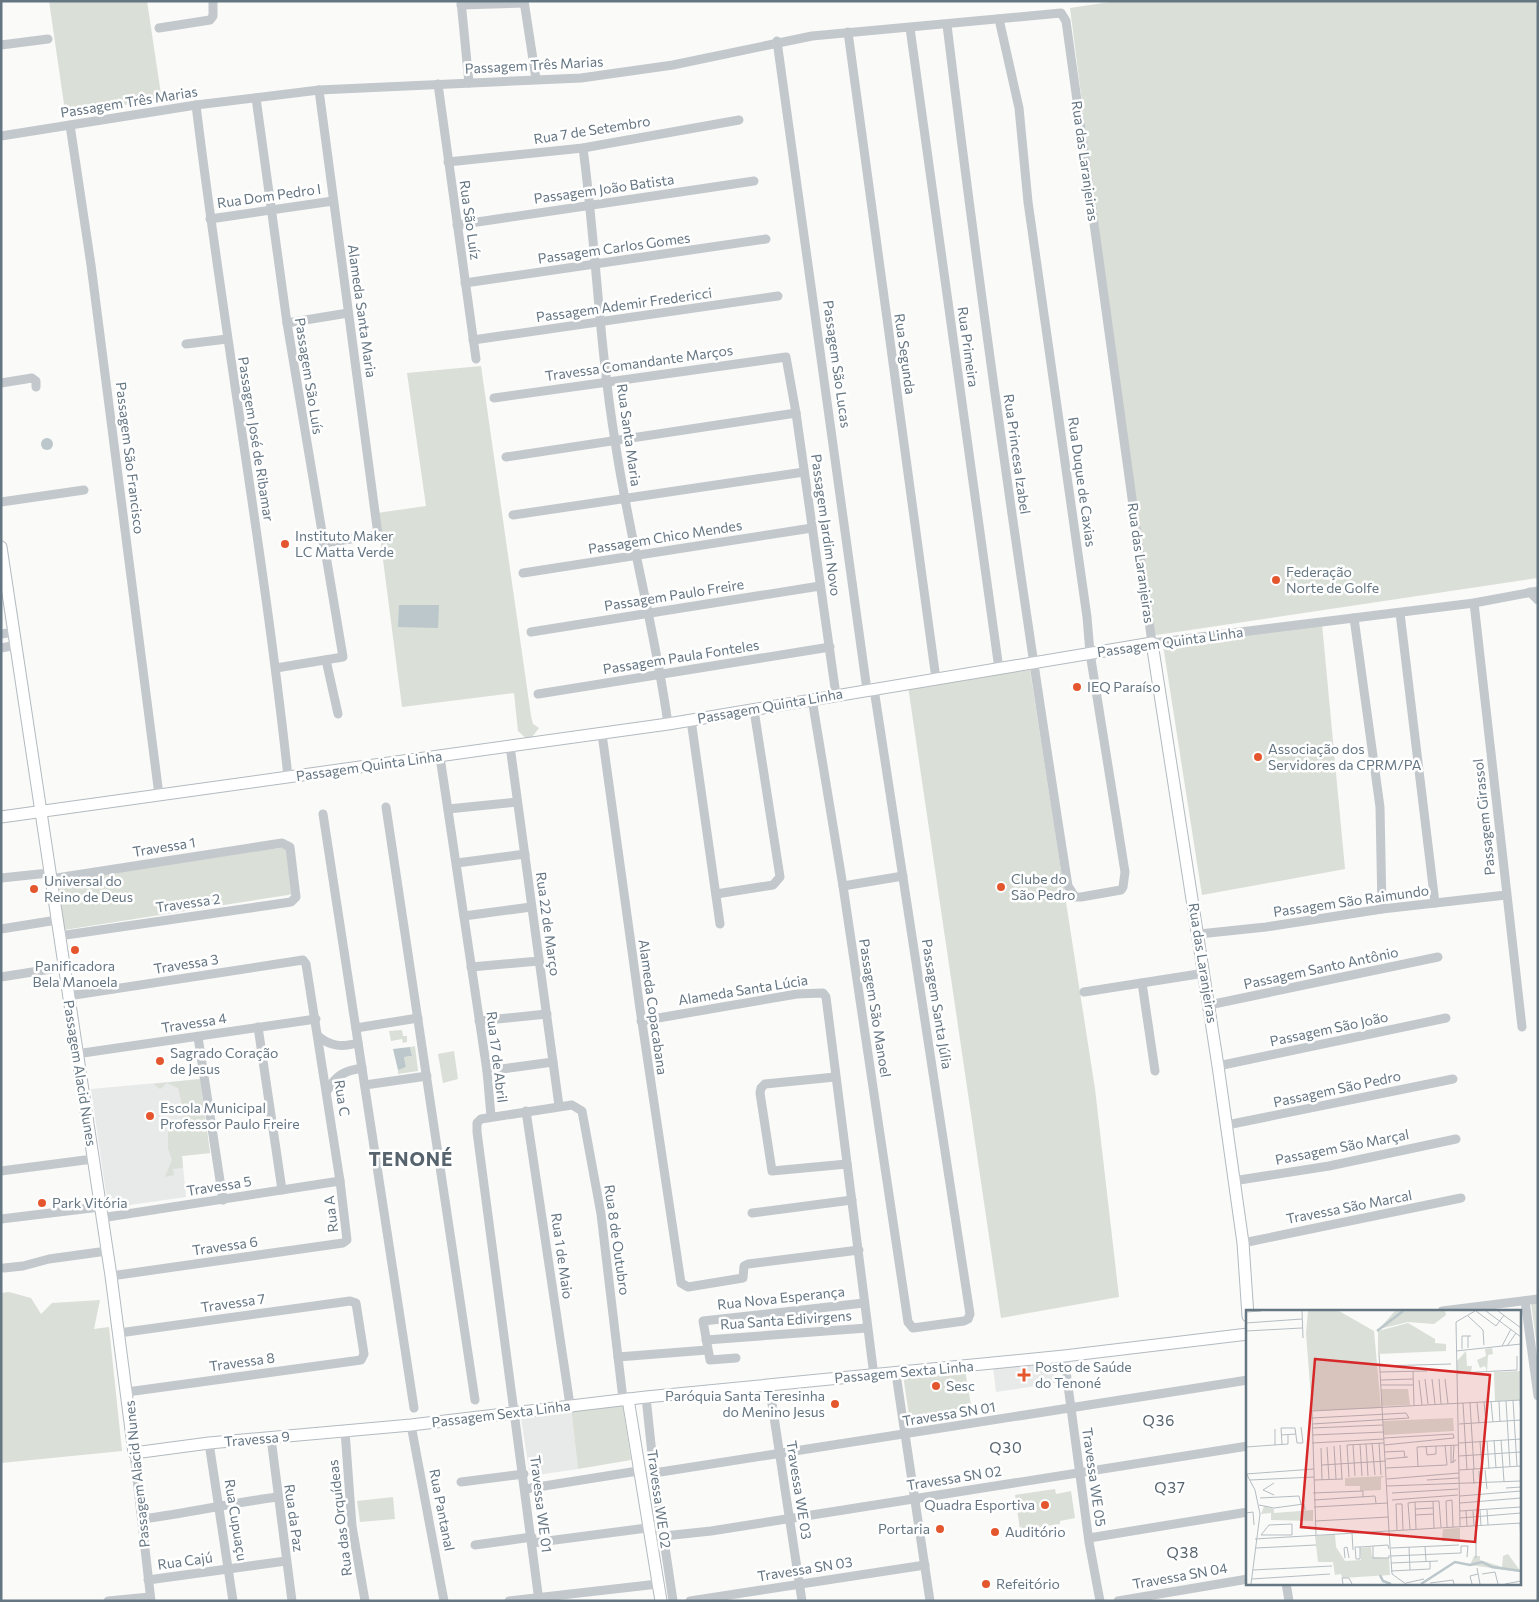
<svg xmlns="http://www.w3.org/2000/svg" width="1539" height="1602" font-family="Commissioner,sans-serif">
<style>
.built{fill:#e8e9e9}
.green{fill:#dadfd7}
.water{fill:#bbc7cb}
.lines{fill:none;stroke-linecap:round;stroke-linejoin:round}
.secondary-casing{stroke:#b3babf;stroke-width:13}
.street{stroke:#c3c8cc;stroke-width:9}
.secondary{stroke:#fff;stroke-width:11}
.poi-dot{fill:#e4572e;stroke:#fff;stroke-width:2}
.labels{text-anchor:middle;stroke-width:5;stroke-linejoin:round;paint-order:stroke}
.street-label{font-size:14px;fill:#657683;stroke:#fff}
.poi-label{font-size:14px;fill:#657683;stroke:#fff;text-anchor:start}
.neighbourhood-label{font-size:15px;letter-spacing:1px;fill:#57646e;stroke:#fff}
.district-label{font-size:19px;font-weight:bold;letter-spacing:1px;fill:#57646e;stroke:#fff}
.inset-river{fill:none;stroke:#bbc7cb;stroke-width:2.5}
.inset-road{fill:none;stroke:#b5bdc2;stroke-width:1}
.view{fill:#d62828;fill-opacity:0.15;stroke:#d62828;stroke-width:2.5}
.inset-edge{fill:none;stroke:#657683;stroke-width:2.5}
</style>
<rect width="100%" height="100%" fill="#fafaf8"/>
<g class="built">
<polygon points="200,1079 210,1153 182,1156 186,1197 108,1208 91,1089"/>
<polygon points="1053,1360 1056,1383 996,1392 993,1366"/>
<polygon points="571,1407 578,1469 530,1476 520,1412"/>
</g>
<g class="green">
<polygon points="49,1 147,1 162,101 65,111"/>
<polygon points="1116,1 1538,1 1538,578 1150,636 1070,8"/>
<polygon points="481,366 531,716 533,724 539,728 529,741 518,731 514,693 402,707 377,513 426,506 407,373"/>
<polygon points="1322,624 1345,869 1202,895 1163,645"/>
<polygon points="1030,670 1095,1089 1119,1297 1001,1318 908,686"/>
<polygon points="287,847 294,894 64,930 56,879"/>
<polygon points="402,1030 403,1036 407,1036 407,1042 403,1043 402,1039 391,1041 389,1031"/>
<polygon points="415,1046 418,1071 398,1074 398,1069 406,1067 404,1057 412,1056 410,1047"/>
<polygon points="454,1051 458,1079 443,1083 438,1054"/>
<polygon points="200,1079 210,1153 182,1156 183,1168 173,1169 174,1175 165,1177 172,1160 168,1148 168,1127 176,1125 185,1116 178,1088 167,1083 160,1089 154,1084"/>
<polygon points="9,1292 31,1298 41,1314 52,1303 100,1300 94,1329 109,1327 122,1451 1,1463 1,1293"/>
<polygon points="1538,1302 1538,1354 1531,1303"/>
<polygon points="965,1370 972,1411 910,1422 903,1375"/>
<polygon points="622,1400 631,1460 578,1469 571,1407"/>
<polygon points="1055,1489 1056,1494 1071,1491 1075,1518 1060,1521 1060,1524 1020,1530 1015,1495"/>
<polygon points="393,1497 395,1519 360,1522 357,1501"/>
</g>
<g class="water">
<circle cx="47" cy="444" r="6"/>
<polygon points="399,605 439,605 438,628 398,627"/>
<polygon points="410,1047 412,1056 404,1057 406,1067 398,1070 393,1049"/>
</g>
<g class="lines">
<defs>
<g id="secondary">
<polyline points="1,547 111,1276 134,1453 209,1443 411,1425 646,1397 1064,1356 1248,1334"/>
<polyline points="1,817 668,724 1152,643 1218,1066 1243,1243 1248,1316"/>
<polyline points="628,1399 661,1601"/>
</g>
</defs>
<use href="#secondary" class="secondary-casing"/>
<g class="street">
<polyline points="461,1 469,83"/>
<polyline points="524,1 536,79"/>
<polyline points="461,5 524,3"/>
<path d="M947,25C982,313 1023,600 1068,886L1075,897H1081L1121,890L1123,887L1125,872L1090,653L1087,617L1028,202L1019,108L999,19"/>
<polyline points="159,28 210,20 213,16 213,1"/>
<polyline points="910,28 999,669"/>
<polyline points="848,32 936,679"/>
<polyline points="777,41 867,690"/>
<polyline points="1,45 48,39"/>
<polyline points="438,84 476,359"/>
<polyline points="319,90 378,535 323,543"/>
<polyline points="256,98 287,323 343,657 276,668"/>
<path d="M196,105C223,329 264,552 288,777"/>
<polyline points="70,125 91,265 159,795"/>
<polyline points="1,136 196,105 319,90 581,78 673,65 812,36 1061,13 1066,21 1152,643 1474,603 1538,591"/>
<path d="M583,148C596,245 599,344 615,441C629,536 655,629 668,724"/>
<polyline points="448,162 583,148 739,120"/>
<polyline points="210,219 333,201"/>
<polyline points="457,225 754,181"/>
<polyline points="465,283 766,239"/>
<polyline points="287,323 348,313"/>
<polyline points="473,340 778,296"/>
<polyline points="186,344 227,339"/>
<polyline points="1,383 32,378 36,381 36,387"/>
<polyline points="494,398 786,357 796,413 836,695"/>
<polyline points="506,457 796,413"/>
<polyline points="1,502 84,490"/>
<polyline points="513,515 804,472"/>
<polyline points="523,573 812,528"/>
<polyline points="1530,592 1538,600"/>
<polyline points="1474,603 1522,1027"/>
<polyline points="1400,613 1435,903"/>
<polyline points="1354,618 1380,807 1382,909"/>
<polyline points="531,632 820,586"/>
<polyline points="1,634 15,632"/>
<polyline points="1,648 17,645"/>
<polyline points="326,660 338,714"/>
<polyline points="538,694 830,647"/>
<polyline points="812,699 843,886 908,1322 913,1328 964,1321 968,1319 970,1314 874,689"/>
<polyline points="691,720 720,924"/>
<polyline points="602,734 640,1009 681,1283 688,1287 743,1278 744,1266 748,1264 859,1250"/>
<polyline points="510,746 559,1106"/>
<polyline points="440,757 487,1071 491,1116"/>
<polyline points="386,807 475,1400"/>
<polyline points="448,809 517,802"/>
<polyline points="323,814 414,1408"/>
<polyline points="457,863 525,854"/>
<polyline points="1,878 49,873"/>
<polyline points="50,879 282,843 290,847 296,897 291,902 59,936"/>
<polyline points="843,886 903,876"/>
<polyline points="716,894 773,885 780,877 754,710"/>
<polyline points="464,916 531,907"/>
<polyline points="1,929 57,920"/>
<polyline points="1199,934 1266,927 1382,909 1506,895"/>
<polyline points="471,967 539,961"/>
<polyline points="1,977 64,967"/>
<polyline points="1142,983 1155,1071"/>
<polyline points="1084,992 1205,973"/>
<polyline points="68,996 303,960 306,964 340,1181 347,1240 343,1243 111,1276"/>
<polyline points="1209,1005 1438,957"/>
<polyline points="479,1021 547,1014"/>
<polyline points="641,1021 797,994 823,993 826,997 874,1376"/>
<polyline points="258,1027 282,1190"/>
<polyline points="356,1028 418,1018"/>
<path d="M318,1036C331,1047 342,1047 358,1043"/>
<polyline points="198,1037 223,1200"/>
<polyline points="76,1054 316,1019"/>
<polyline points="1218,1066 1446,1018"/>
<polyline points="487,1071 553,1062"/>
<polyline points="835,1077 765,1084 761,1088 760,1093 772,1171 847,1164"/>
<polyline points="365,1085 427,1076"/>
<path d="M327,1091C336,1075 344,1071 362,1068"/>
<polyline points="526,1111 570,1405"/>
<polyline points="1227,1125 1453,1079"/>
<polyline points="1,1171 93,1159"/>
<polyline points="1233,1181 1329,1166 1456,1139"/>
<polyline points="752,1213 852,1200"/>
<polyline points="101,1218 340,1181"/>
<polyline points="1,1219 100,1207"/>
<polyline points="1243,1243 1461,1198"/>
<polyline points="4,1268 23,1266 49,1259 107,1251"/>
<polyline points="1525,1301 1538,1396"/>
<polyline points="1442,1311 1538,1299"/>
<polyline points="119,1333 350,1301 356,1303 364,1354 361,1360 127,1392"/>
<polyline points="706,1340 867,1328"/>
<polyline points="1064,1356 1089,1542 1100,1601"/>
<polyline points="618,1357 707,1350"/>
<polyline points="736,1358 710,1360 703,1321 864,1303"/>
<polyline points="896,1374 930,1601"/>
<polyline points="769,1384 802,1601"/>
<polyline points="646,1397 654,1473 673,1601"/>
<polyline points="411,1425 444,1601"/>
<polyline points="345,1431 352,1526 365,1601"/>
<polyline points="271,1438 292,1601"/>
<polyline points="209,1443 233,1601"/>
<polyline points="134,1453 151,1601"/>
<polyline points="654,1473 1248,1380"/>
<polyline points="461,1482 524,1474"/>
<polyline points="525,1489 638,1471"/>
<path d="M142,1519C188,1513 232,1503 277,1497"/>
<polyline points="664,1536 711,1531 1248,1446"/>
<polyline points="1089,1538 1248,1512"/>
<polyline points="532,1543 662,1526"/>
<polyline points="475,1545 532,1537"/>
<polyline points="148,1580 286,1561"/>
<polyline points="1286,1583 1289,1601"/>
<polyline points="108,1601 150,1597"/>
<polyline points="509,1601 658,1584"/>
<polyline points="539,1601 477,1132 477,1123 481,1119 572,1105 582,1111 601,1214 623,1399"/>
<polyline points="690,1601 925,1565"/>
<polyline points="1118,1601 1248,1579"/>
</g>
<use href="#secondary" class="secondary"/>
</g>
<g class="poi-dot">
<circle cx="285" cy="544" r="5"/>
<circle cx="1276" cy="580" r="5"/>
<circle cx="1077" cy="687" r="5"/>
<circle cx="1258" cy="757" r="5"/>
<circle cx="1001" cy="887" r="5"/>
<circle cx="34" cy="889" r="5"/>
<circle cx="75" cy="950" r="5"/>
<circle cx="160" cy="1061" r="5"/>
<circle cx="150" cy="1116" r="5"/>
<circle cx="42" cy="1203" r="5"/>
<path d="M1021.5 1367.5h5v5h5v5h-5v5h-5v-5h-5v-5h5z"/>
<circle cx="936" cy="1386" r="5"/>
<circle cx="835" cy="1404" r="5"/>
<circle cx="1045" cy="1505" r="5"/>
<circle cx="940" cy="1529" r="5"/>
<circle cx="995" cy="1532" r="5"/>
<circle cx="986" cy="1584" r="5"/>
</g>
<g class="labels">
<g class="street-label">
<text transform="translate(534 65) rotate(-3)" y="5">Passagem Três Marias</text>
<text transform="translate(129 102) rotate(-9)" y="5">Passagem Três Marias</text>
<text transform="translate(592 130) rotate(-9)" y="5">Rua 7 de Setembro</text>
<text transform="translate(1085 161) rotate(82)" y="5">Rua das Laranjeiras</text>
<text transform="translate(604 189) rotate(-8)" y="5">Passagem João Batista</text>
<text transform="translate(269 196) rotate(-8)" y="5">Rua Dom Pedro I</text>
<text transform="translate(470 220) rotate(82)" y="5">Rua São Luíz</text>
<text transform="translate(614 248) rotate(-8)" y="5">Passagem Carlos Gomes</text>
<text transform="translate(624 305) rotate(-8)" y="5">Passagem Ademir Fredericci</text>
<text transform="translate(362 311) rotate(82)" y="5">Alameda Santa Maria</text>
<text transform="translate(968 347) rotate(82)" y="5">Rua Primeira</text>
<text transform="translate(905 354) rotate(82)" y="5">Rua Segunda</text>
<text transform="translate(639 363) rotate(-8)" y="5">Travessa Comandante Marços</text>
<text transform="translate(837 364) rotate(82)" y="5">Passagem São Lucas</text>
<text transform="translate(309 376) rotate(81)" y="5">Passagem São Luís</text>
<text transform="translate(629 435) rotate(82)" y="5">Rua Santa Maria</text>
<text transform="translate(256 439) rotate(81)" y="5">Passagem José de Ribamar</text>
<text transform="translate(1017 454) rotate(82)" y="5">Rua Princesa Izabel</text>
<text transform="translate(130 458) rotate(83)" y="5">Passagem São Francisco</text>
<text transform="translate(1082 482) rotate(82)" y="5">Rua Duque de Caxias</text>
<text transform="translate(826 525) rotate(82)" y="5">Passagem Jardim Novo</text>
<text transform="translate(665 537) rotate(-9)" y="5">Passagem Chico Mendes</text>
<text transform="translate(1141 563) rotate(82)" y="5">Rua das Laranjeiras</text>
<text transform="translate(674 595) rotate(-9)" y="5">Passagem Paulo Freire</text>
<text transform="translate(1170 642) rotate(-8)" y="5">Passagem Quinta Linha</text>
<text transform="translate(681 657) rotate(-9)" y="5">Passagem Paula Fonteles</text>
<text transform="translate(770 706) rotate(-10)" y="5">Passagem Quinta Linha</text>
<text transform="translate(369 766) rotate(-8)" y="5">Passagem Quinta Linha</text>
<text transform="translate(1484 817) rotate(-96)" y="5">Passagem Girassol</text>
<text transform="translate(164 847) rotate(-9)" y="5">Travessa 1</text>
<text transform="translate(1351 901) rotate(-8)" y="5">Passagem São Raimundo</text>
<text transform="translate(188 903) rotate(-8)" y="5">Travessa 2</text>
<text transform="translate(548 924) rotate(82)" y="5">Rua 22 de Março</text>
<text transform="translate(1203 963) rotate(81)" y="5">Rua das Laranjeiras</text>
<text transform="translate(186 964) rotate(-9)" y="5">Travessa 3</text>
<text transform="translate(1321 968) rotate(-12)" y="5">Passagem Santo Antônio</text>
<text transform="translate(743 990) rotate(-9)" y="5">Alameda Santa Lúcia</text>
<text transform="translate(937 1004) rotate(81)" y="5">Passagem Santa Júlia</text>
<text transform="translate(653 1007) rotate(82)" y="5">Alameda Copacabana</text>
<text transform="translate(875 1008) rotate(81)" y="5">Passagem São Manoel</text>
<text transform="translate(194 1023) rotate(-9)" y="5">Travessa 4</text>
<text transform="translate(1329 1029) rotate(-12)" y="5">Passagem São João</text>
<text transform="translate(497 1057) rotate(83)" y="5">Rua 17 de Abril</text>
<text transform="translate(80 1073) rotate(81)" y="5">Passagem Alacid Nunes</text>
<text transform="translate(1337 1089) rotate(-12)" y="5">Passagem São Pedro</text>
<text transform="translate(342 1098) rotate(81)" y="5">Rua C</text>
<text transform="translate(1342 1147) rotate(-11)" y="5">Passagem São Marçal</text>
<text transform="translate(219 1186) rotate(-9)" y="5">Travessa 5</text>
<text transform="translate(1349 1207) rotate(-11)" y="5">Travessa São Marcal</text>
<text transform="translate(331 1214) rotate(-97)" y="5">Rua A</text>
<text transform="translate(617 1240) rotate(82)" y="5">Rua 8 de Outubro</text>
<text transform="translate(225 1246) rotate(-8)" y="5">Travessa 6</text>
<text transform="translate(562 1256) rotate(82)" y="5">Rua 1 de Maio</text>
<text transform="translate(781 1298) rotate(-6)" y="5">Rua Nova Esperança</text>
<text transform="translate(233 1303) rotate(-8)" y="5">Travessa 7</text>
<text transform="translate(786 1320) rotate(-4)" y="5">Rua Santa Edivirgens</text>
<text transform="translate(242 1362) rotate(-8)" y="5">Travessa 8</text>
<text transform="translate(904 1372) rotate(-5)" y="5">Passagem Sexta Linha</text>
<text transform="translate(501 1414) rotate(-7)" y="5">Passagem Sexta Linha</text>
<text transform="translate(949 1414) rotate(-9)" y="5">Travessa SN 01</text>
<text transform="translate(257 1439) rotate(-5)" y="5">Travessa 9</text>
<text transform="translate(137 1474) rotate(-96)" y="5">Passagem Alacid Nunes</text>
<text transform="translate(1094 1477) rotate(82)" y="5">Travessa WE 05</text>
<text transform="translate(954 1478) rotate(-9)" y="5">Travessa SN 02</text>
<text transform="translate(799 1490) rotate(81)" y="5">Travessa WE 03</text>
<text transform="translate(659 1499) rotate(82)" y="5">Travessa WE 02</text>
<text transform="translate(541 1504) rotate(83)" y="5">Travessa WE 01</text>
<text transform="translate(442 1510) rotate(79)" y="5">Rua Pantanal</text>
<text transform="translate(294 1518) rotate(82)" y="5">Rua da Paz</text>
<text transform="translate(340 1518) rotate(-97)" y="5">Rua das Orquídeas</text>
<text transform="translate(236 1520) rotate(81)" y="5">Rua Cupuaçu</text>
<text transform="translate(185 1561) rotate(-8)" y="5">Rua Cajú</text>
<text transform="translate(805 1569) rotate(-9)" y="5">Travessa SN 03</text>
<text transform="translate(1180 1576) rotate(-10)" y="5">Travessa SN 04</text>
</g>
<g class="poi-label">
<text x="295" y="541">Instituto Maker<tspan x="295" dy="16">LC Matta Verde</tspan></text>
<text x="1286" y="577">Federação<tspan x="1286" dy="16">Norte de Golfe</tspan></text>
<text x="1087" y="692">IEQ Paraíso</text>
<text x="1268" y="754">Associação dos<tspan x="1268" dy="16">Servidores da CPRM/PA</tspan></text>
<text x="1011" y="884">Clube do<tspan x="1011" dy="16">São Pedro</tspan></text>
<text x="44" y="886">Universal do<tspan x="44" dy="16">Reino de Deus</tspan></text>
<text x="75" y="971" text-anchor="middle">Panificadora<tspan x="75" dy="16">Bela Manoela</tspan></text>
<text x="170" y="1058">Sagrado Coração<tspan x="170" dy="16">de Jesus</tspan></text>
<text x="160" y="1113">Escola Municipal<tspan x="160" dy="16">Professor Paulo Freire</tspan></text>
<text x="52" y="1208">Park Vitória</text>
<text x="1035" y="1372">Posto de Saúde<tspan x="1035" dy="16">do Tenoné</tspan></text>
<text x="946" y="1391">Sesc</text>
<text x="825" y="1401" text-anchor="end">Paróquia Santa Teresinha<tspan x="825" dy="16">do Menino Jesus</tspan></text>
<text x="1035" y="1510" text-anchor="end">Quadra Esportiva</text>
<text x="930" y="1534" text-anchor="end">Portaria</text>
<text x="1005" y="1537">Auditório</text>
<text x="996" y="1589">Refeitório</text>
</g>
<g class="neighbourhood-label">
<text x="1159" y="1426">Q36</text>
<text x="1006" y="1453">Q30</text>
<text x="1170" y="1493">Q37</text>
<text x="1183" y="1558">Q38</text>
</g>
<g class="district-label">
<text x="411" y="1166">TENONÉ</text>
</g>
</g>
<g transform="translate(1246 1310)">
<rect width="275" height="275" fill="#fafaf8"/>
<path d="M62,1H93L128,21L135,98L66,101L60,23ZM149,1H199L200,5L188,14L162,12L133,19ZM162,13L189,29V33L200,34V41L132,44V21ZM246,38L247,44L242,45L241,62L239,56L234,58L231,50L240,46L239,39ZM220,41L221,56H226L225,62L211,63V51ZM275,61V90L249,91L248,62ZM135,79H162L164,95L136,96ZM207,108L208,121L138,125L137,111ZM139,166L135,168V180L114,181V176H99V168ZM18,196L28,199V203L67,200V211L25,210V203L15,204ZM214,218V231H196L197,219ZM89,224L90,237L99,251L115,250L114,238L125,237L126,247L143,248L144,265L96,268L95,264L89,265L87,252H72L69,226ZM262,244L275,262L224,255L228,246H234V250L256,257L257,246Z" fill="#dadfd7"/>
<path class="inset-river" d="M131,21L157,1M134,265L137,271L145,274M175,274L209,252L224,255L236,252L246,257L275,261"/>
<path class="inset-road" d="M56,1L57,28M230,1L250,16L258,5M240,1L275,27M252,1L275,18M0,2L15,1M222,6L237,20L238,35M0,13L56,9M0,21L56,18M256,36L265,19M261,36L270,23M222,38V26H225M216,39V26H222M210,41L275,34M133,44L143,221L275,213M134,56L205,54M167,61L168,95M134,62L181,61M211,63L271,60V46M179,69L182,94M186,69L189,94M193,69L195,94M199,69L202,94M135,70L167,69M173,70L176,95M135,75H167M267,90L271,156M274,90L275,106M253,91L254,112M260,91L264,157M238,92L240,112M245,92L247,112M217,93L221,160M224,93L228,159M231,93L233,113M66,108L160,103L163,108L66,114M213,114L275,110M66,118L137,115M35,125L50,124M66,125L138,122M138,128L207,124L208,128L138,135M248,130L250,158M255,130L257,157M234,131L236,159M241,131L243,159M66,133L138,129M126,133L129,165M133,133L135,165M213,133L275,129M36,134L35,118H49L51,133H57L55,117M114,134L116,166M120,134L122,166M29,135V119M94,135L96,169M107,135L109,166M205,135V153L210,150M88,136L90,169M180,136L181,145L190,144V136M0,137L42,134V125M81,137L83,169M75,138L76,170M139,142L158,141L159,148M213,146L275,142M140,149L162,147M207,153L208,135M76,155L140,151M172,157L171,137L213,135M257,157L258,172M140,158L201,155L199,135M227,159L228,174M213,160L275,156M239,160L241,179M233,161L234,179M0,163L9,180L14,204L5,274M0,164L68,159M103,167L101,135L138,133M141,169L213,163M4,170L68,167M68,170L97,169M181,170L213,168M141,176L275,171M260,178L275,177M67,183L117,181V187M146,183L212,179M28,185L17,180L28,173M214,186L275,181M14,188L53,186L55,194M68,190L129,186L130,193M146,190L212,185M187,191L188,218M169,192L170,219M214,193L275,188M13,195L28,198L58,194L59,200M68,197L142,193M169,199L187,198M234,200L235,216M241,200L242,215M214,201L275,197M220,201L221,216M227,201L228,216M0,203L7,202L8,215M169,205L188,204M214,208L275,203M69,211L143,207M274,213L275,231M46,214V225H15L23,215ZM214,216L210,12L229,1M201,217L200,191L206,190L207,217M164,219L162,193L169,192L193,191L195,217M151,220L150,194H156L157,220M106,223L107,240M70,225L66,101L275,90M9,229L143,221L146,264L160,274M127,236V248H143V245M179,236L180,251M114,237V249H110L109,237H114L142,235L143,239M163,237L164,260M10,238L70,235M145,238L213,235M145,246L215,243V236H222L221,247M99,248L98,238L101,237L103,248M230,248V216M145,253L192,251M231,258L234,274M7,260L86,256M145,261L184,259V251M236,264L249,262L252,274M6,269L84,264M160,273L178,269M184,273L207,270L208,274M97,274L96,268H103L106,274M226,274L224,266L232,264M259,274L275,271"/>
<path class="view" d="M69,49L244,65L229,232L55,217Z"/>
<rect width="275" height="275" class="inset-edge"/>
</g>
<rect width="1539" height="1602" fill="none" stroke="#657683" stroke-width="5"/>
</svg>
